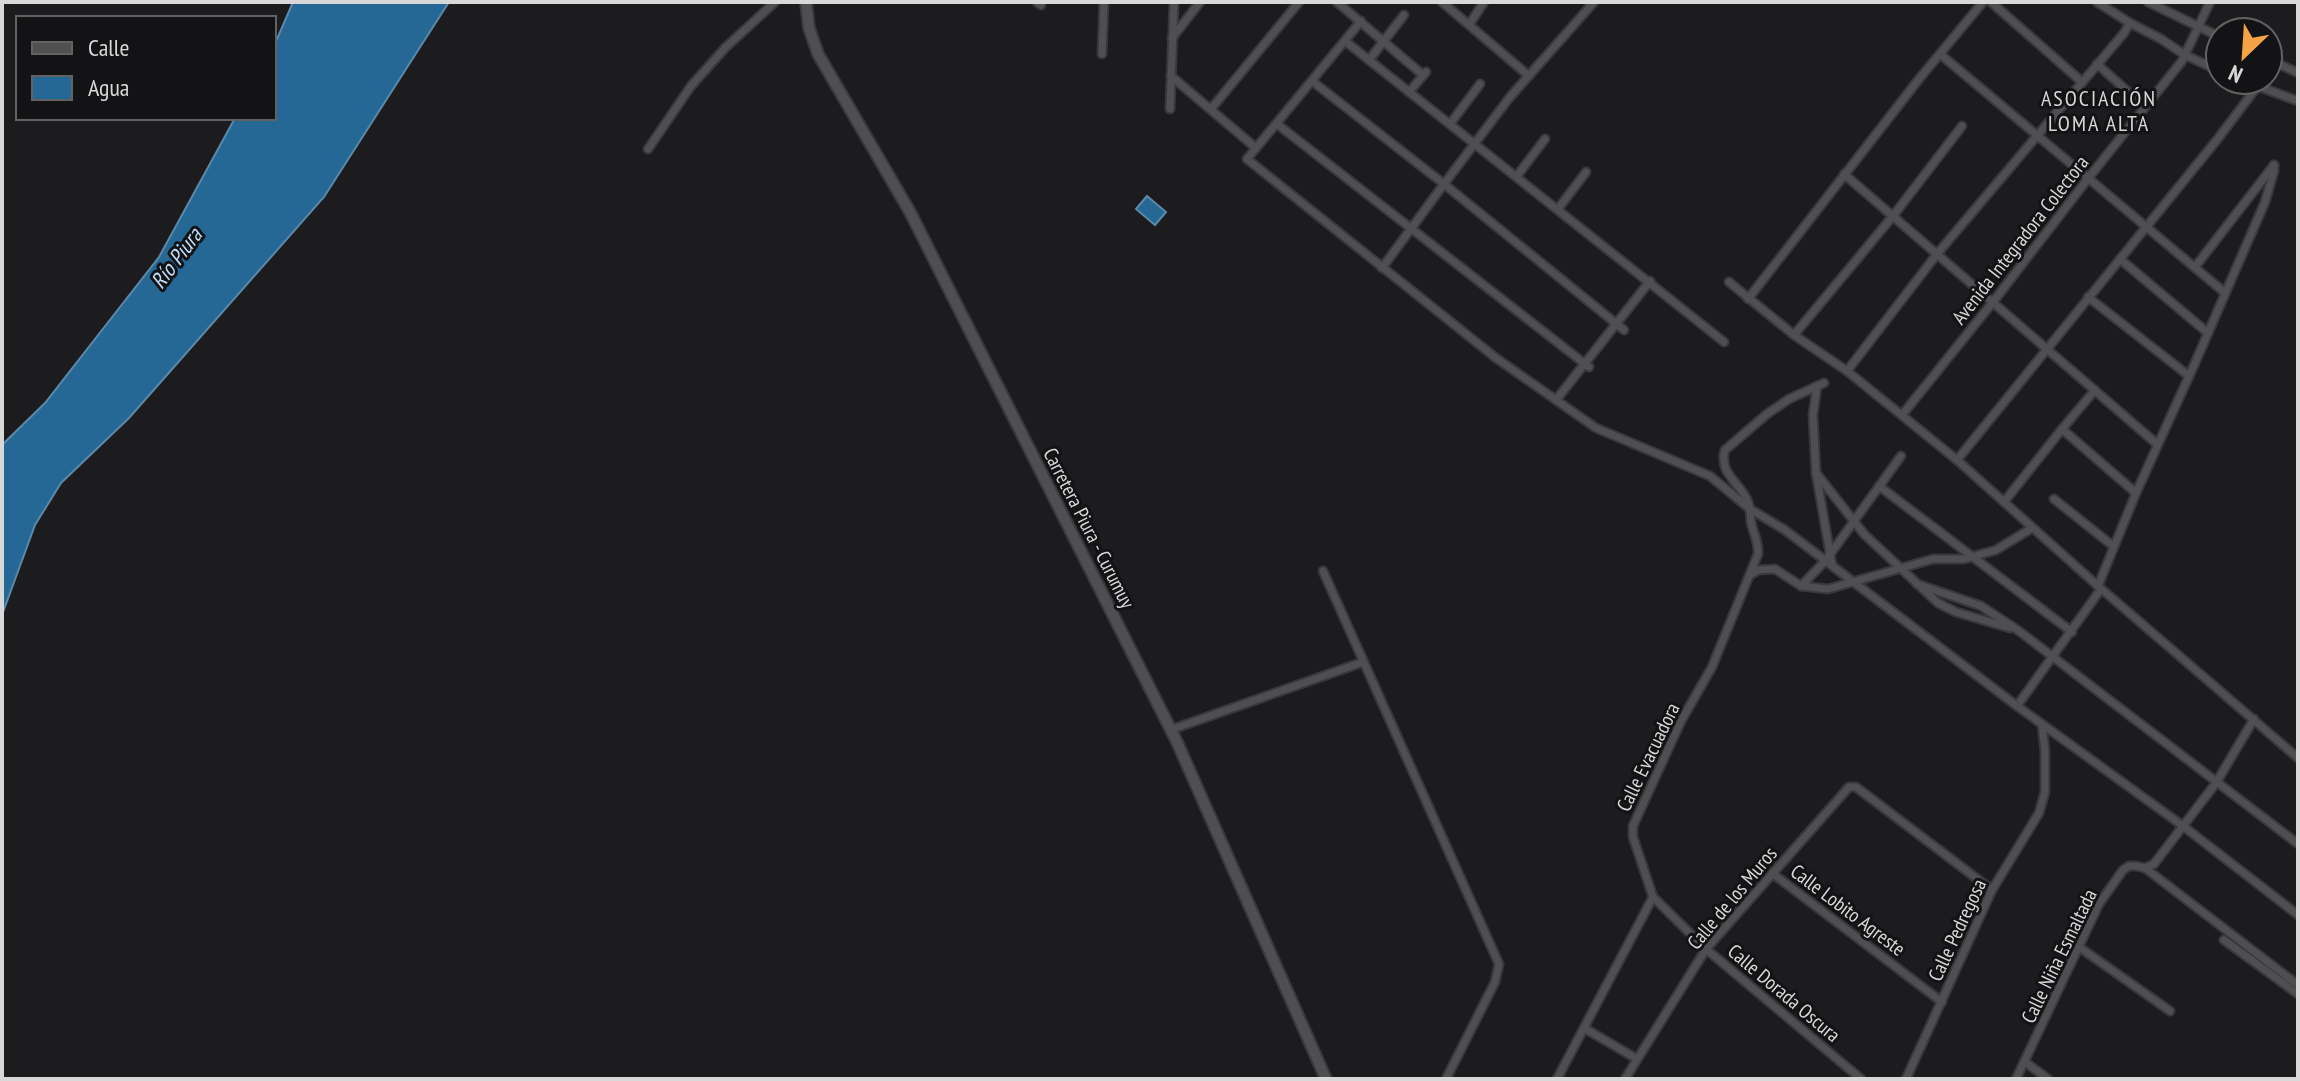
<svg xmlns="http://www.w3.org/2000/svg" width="2300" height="1081" font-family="'PT Sans Narrow',sans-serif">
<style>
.water{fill:#256795;stroke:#5b89a9;stroke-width:2}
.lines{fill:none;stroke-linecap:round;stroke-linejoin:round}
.street-casing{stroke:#39383a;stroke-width:11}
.secondary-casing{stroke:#39383a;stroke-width:14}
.street{stroke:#4f4e51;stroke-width:7}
.secondary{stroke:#4f4e51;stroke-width:10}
.labels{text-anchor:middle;stroke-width:6;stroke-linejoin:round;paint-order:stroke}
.street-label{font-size:20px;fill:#d8d8d9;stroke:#131315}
.neighbourhood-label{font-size:22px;letter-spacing:2px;fill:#d8d8d9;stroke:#131315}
.water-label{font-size:22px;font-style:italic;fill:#bedffb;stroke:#131315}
</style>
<rect width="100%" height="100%" fill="#1c1c1e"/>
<g class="water">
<polygon points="293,2 449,2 324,197 129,418 61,483 35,525 2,615 2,445 45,403 159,257 235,118 274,118 274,46"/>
<polygon points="1147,196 1166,212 1155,225 1136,209"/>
</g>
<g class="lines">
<defs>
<g id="street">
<polyline points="1037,2 1041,5"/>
<polyline points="1337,2 1423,75"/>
<polyline points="1442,2 1529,76"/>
<polyline points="1594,2 1510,97 1444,184 1624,330"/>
<polyline points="1991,2 2082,82"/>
<polyline points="2097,2 2130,23"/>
<polyline points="2148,2 2220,37"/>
<polyline points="1361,21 1247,159 1496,358 1596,428 1710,476 1750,509 1785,530 2017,706 2183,826 2298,915"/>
<polyline points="1469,25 1484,2"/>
<polyline points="1172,38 1200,2"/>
<polyline points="1345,41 1724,342"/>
<polyline points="1102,54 1104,2"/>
<polyline points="1940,54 2224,292"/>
<polyline points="2268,59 2298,73"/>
<polyline points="1369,60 1404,15"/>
<polyline points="2097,64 2144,106"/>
<polyline points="1171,76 1256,148"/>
<polyline points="2241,80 2298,101"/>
<polyline points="1312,81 1444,184 1382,268"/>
<polyline points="1409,92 1426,72"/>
<polyline points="1170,109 1174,2"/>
<polyline points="1211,109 1299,2"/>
<polyline points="1277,124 1589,367"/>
<polyline points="1450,124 1480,84"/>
<polyline points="648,149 691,86 725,48 775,2"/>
<polyline points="1844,174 2157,444"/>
<polyline points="1517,176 1545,139"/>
<polyline points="1558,209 1586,172"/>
<polyline points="2120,259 2208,333"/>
<polyline points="2195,267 2274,165"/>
<polyline points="1729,282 1794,335 1847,371 1957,460 2098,586 2298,758"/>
<polyline points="2088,297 2189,376"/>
<polyline points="1748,299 1919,79 1983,2"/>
<polyline points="1794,335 1893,216 1962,126"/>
<polyline points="1847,371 1937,254 2124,33 2130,23 2161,39 2185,55 2220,71"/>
<polyline points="1817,386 1813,415 1816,473 1832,565"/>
<polyline points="1556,400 1650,281"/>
<polyline points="1902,415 1993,302 2090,176 2182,61 2210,2"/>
<polyline points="2062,429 2136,493"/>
<polyline points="1957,460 2216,141 2257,87"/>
<polyline points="1816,473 1864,534 1938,603 1956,612 2010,628"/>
<polyline points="1879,486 2072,632"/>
<polyline points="2054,499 2113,546"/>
<polyline points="2004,502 2062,429 2095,390"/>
<polyline points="1323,571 1499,964 1495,982 1446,1079"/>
<polyline points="1750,575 1758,570 1775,569 1801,586 1828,589 1933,559 1964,559 1996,550 2032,528"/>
<polyline points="1917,584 1981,606 2019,631 2298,844"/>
<polyline points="1801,586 1826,560 1901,456"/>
<polyline points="2098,586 2136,493 2195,363 2265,202 2274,171 2274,165"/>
<polyline points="2017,706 2101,589"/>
<polyline points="1170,730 1363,662"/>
<polyline points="2145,868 2154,864 2216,783 2254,719"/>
<polyline points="1772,873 1942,1002"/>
<polyline points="1653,897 1706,949 1861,1079"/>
<polyline points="2224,940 2298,994"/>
<polyline points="2079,947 2170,1011"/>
<polyline points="1584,1028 1637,1059"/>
<polyline points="2025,1062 2048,1079"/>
<path d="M1557,1079L1653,897L1633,837V826L1681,721L1712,667L1758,554C1759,542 1753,533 1751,522C1750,515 1751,509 1748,502C1741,483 1718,474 1725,450L1767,414L1789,399L1824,383"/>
<polyline points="1625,1079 1706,949 1849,787 1856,787 1992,890"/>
<polyline points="1906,1079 1992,890 2039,813 2045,792 2045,752 2042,724"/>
<polyline points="2016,1079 2099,904 2123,870 2129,866 2136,866 2145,868 2298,985"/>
</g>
<polyline id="secondary" points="806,2 809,28 818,54 910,212 1177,742 1326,1079"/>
</defs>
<use href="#street" class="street-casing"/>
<use href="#secondary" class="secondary-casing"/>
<use href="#street" class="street"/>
<use href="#secondary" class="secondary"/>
</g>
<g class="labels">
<g class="street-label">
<text transform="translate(2020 240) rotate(-52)" y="7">Avenida Integradora Colectora</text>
<text transform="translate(1089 528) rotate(63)" y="7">Carretera Piura - Curumuy</text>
<text transform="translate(1648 757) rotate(-64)" y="7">Calle Evacuadora</text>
<text transform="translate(1732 898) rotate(-50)" y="7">Calle de los Muros</text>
<text transform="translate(1848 910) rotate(37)" y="7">Calle Lobito Agreste</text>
<text transform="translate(1957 930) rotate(-65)" y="7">Calle Pedregosa</text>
<text transform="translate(2059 956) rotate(-64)" y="7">Calle Niña Esmaltada</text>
<text transform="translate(1784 993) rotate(40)" y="7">Calle Dorada Oscura</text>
</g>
<g class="neighbourhood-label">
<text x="2099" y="106">ASOCIACIÓN<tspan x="2099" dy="25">LOMA ALTA</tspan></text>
</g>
<g class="water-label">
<text transform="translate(176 258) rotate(-53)" y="8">Río Piura</text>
</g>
</g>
<rect width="2300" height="1081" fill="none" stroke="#d8d8d9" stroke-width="8"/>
<rect x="16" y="16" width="260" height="104" fill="#131315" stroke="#626263" stroke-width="2"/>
<rect x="32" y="42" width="40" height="12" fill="#4f4e51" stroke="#626263" stroke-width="2"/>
<text x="88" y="56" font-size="24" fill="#d8d8d9">Calle</text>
<rect x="32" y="76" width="40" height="24" fill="#256795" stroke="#626263" stroke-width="2"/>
<text x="88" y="96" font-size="24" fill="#d8d8d9">Agua</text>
<g transform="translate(2244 56) rotate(205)"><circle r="38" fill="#131315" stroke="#626263" stroke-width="2"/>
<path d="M0-6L14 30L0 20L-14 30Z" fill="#f5a345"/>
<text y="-12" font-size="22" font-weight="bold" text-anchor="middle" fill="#d8d8d9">N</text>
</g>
</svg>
